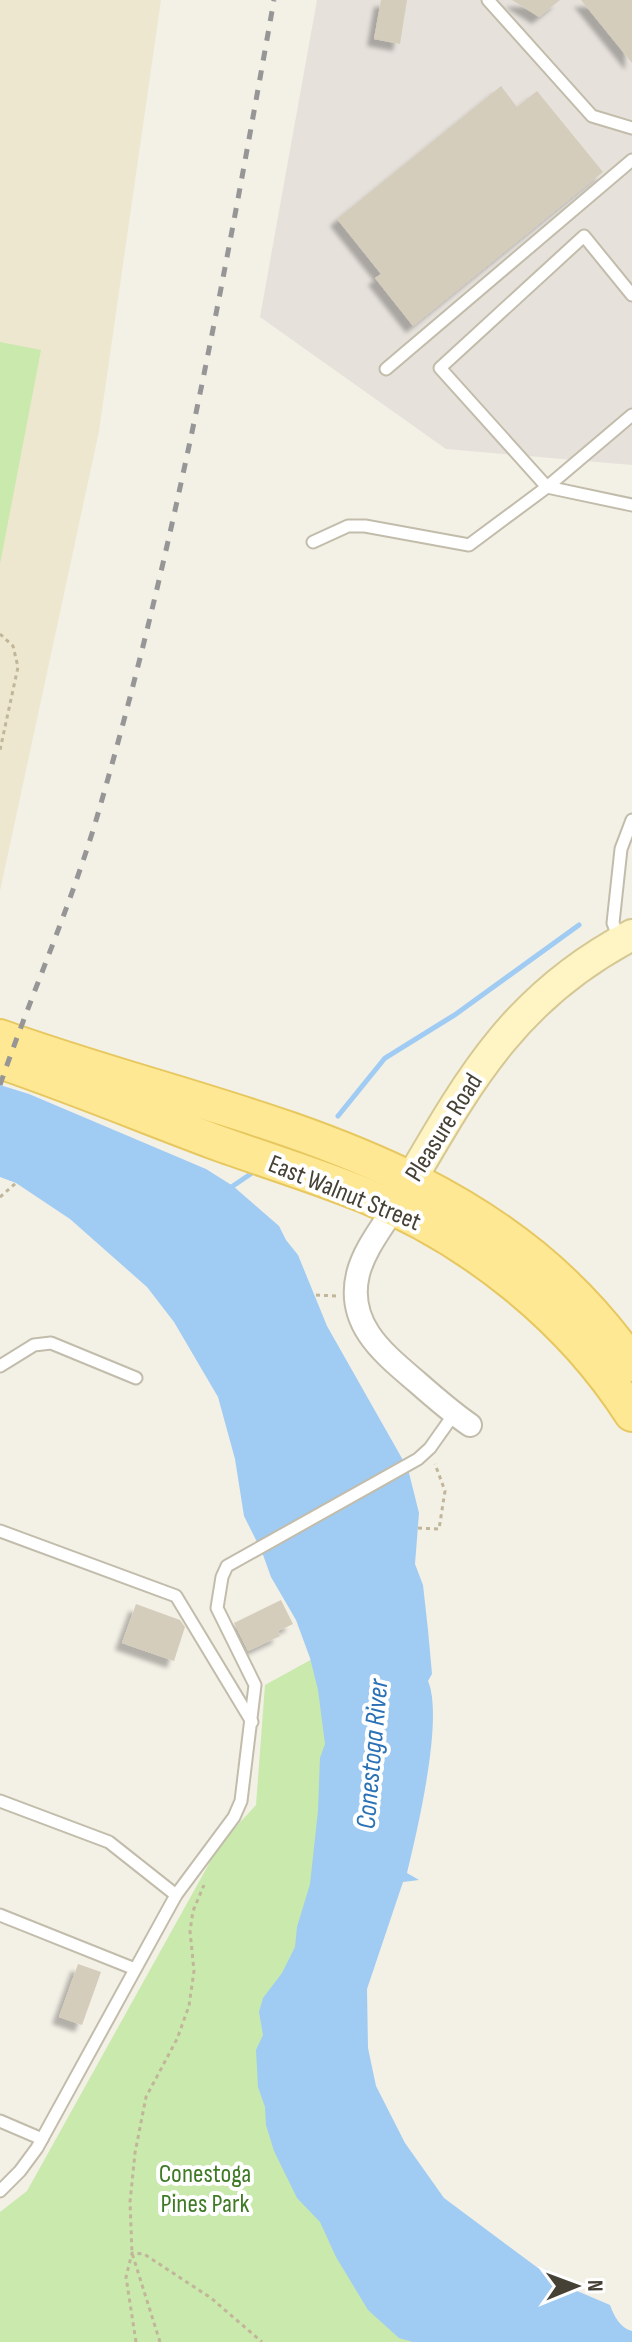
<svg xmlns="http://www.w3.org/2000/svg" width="632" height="2342" font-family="'Sofia Sans Condensed',sans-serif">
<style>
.industrial{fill:#e6e1db}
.education{fill:#ede7cf}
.green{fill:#cae9ad}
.water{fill:#a0cbf3}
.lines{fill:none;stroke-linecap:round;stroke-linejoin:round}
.stream{stroke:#a0cbf3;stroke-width:5}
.building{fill:#d5cdbb;filter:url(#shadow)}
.lane-casing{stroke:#c2bcab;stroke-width:15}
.street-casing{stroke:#c2bcab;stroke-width:26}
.secondary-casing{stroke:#d5c894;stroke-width:34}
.primary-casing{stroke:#e7c860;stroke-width:38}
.path{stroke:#c1b699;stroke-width:3;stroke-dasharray:4 4;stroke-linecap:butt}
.lane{stroke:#fff;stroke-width:11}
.street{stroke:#fff;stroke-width:22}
.secondary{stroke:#fff5c4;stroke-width:30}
.primary{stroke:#ffe893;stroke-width:34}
.rail{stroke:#969696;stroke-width:5;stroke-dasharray:10 10;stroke-linecap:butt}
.labels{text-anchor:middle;stroke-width:8;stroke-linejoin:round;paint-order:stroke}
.street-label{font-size:26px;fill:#464135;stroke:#fff}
.park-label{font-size:26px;fill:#407a26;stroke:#fff}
.water-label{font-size:28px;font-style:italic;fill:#2a71b6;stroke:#fff}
</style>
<defs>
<filter id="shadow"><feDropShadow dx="-7" dy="7" stdDeviation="2" flood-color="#0004"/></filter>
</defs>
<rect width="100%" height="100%" fill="#f3f0e6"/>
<polygon class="industrial" points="317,0 632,0 632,465 446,449 260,317"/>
<polygon class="education" points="0,0 161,0 99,431 0,891"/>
<g class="green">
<polygon points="0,342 41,350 0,564"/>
<polygon points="365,1630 331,2063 558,2342 0,2342 0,2212 27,2191 220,1844 256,1805 265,1685"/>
</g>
<path class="water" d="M0,1085L29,1094L206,1169L233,1186L279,1226L286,1240L298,1255L327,1326L408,1469L419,1513L415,1564L423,1585L428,1630L432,1674L428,1681C444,1718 417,1832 407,1873L419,1880L403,1882L367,1989L368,2048L376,2086L405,2143L444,2198L538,2268L546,2269L570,2288L610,2305C614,2316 620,2328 632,2331V2342H413L399,2338L368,2310L336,2257L320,2222L297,2198L274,2151L266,2125L265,2107L258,2087L256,2050L263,2035L259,2012L263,1998L282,1973L295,1947L297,1927L310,1884L318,1811L320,1758L325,1744L318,1690L310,1658L296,1620L271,1577L262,1552L244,1516L235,1459L218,1397L174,1322L147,1287L70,1219L16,1183L0,1177Z"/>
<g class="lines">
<g class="stream">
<polyline points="338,1116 385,1058 456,1014 579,925"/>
<polyline points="227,1190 255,1171"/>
</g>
</g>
<g class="building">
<polygon points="381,0 407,0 400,44 374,39"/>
<polygon points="512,0 560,0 539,17"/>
<polygon points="581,0 632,0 632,63"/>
<polygon points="501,86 517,107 537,91 603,172 413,326 375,278 381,274 337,219"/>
<polygon points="281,1600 293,1624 278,1631 280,1636 248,1651 234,1623"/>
<polygon points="136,1604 180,1620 185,1627 174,1661 122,1643"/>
<polygon points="78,1964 101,1972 82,2025 59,2017"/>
</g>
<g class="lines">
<defs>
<g id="lane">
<polyline points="488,0 592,116 632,128"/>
<polyline points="632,295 584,236 440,368 547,487 632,505"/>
<polyline points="386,369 632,160"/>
<polyline points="313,542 348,526 365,526 469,545 547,487 632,415"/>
<polyline points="620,941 613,923 621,849 632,820"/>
<polyline points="0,1366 34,1345 51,1343 136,1378"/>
<polyline points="0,1531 176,1596 252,1722"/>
<polyline points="0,1801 109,1842 176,1895"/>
<polyline points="0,1915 135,1969"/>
<polyline points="0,2121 42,2139"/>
<polyline points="0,2191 20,2171 37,2148 176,1895 234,1817 241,1801 255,1685 217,1608 222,1577 227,1566 418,1459 430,1448 454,1414"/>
</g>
<path id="street" d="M394,1208C381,1229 364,1250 358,1274C346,1324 383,1353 417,1382C434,1397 451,1412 470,1425"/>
<path id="secondary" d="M399,1200C466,1086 510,999 632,935"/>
<g id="primary">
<path d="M0,1037C230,1120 482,1148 632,1364"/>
<path d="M0,1061C73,1086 143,1115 215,1142C265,1160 315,1175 364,1195C470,1238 569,1316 632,1414"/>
</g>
</defs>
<use href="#lane" class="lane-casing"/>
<use href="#street" class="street-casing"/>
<use href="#secondary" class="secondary-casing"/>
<use href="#primary" class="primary-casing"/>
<g class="path">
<polyline points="0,634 13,646 18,667 0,750"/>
<polyline points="0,1197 16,1183"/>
<polyline points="316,1295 336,1296"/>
<polyline points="418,1528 439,1529 445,1491 435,1464"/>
<polyline points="136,2342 126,2277 132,2253 144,2254 211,2298 262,2342"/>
<polyline points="160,2342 132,2253 130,2202 135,2153 146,2097 177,2039 189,2006 194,1971 190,1931 193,1911 204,1885"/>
</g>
<use href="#lane" class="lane"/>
<use href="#street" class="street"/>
<use href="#secondary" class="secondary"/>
<use href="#primary" class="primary"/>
<path class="rail" d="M0,1085C31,995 70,908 97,817C175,549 225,275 274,0"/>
</g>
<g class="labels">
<g class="street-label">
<text transform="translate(443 1127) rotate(-58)" y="9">Pleasure Road</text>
<text transform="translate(345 1192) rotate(22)" y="9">East Walnut Street</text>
</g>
<g class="park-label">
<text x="205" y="2182">Conestoga<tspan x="205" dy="30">Pines Park</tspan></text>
</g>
<g class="water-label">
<text transform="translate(371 1754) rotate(-85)" y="10">Conestoga River</text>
</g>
</g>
<g transform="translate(576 2286) rotate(89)" stroke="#ffffff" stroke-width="6" paint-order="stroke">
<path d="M0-6L14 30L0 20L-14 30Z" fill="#464135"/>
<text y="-12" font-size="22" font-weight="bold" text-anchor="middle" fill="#464135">N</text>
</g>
</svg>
